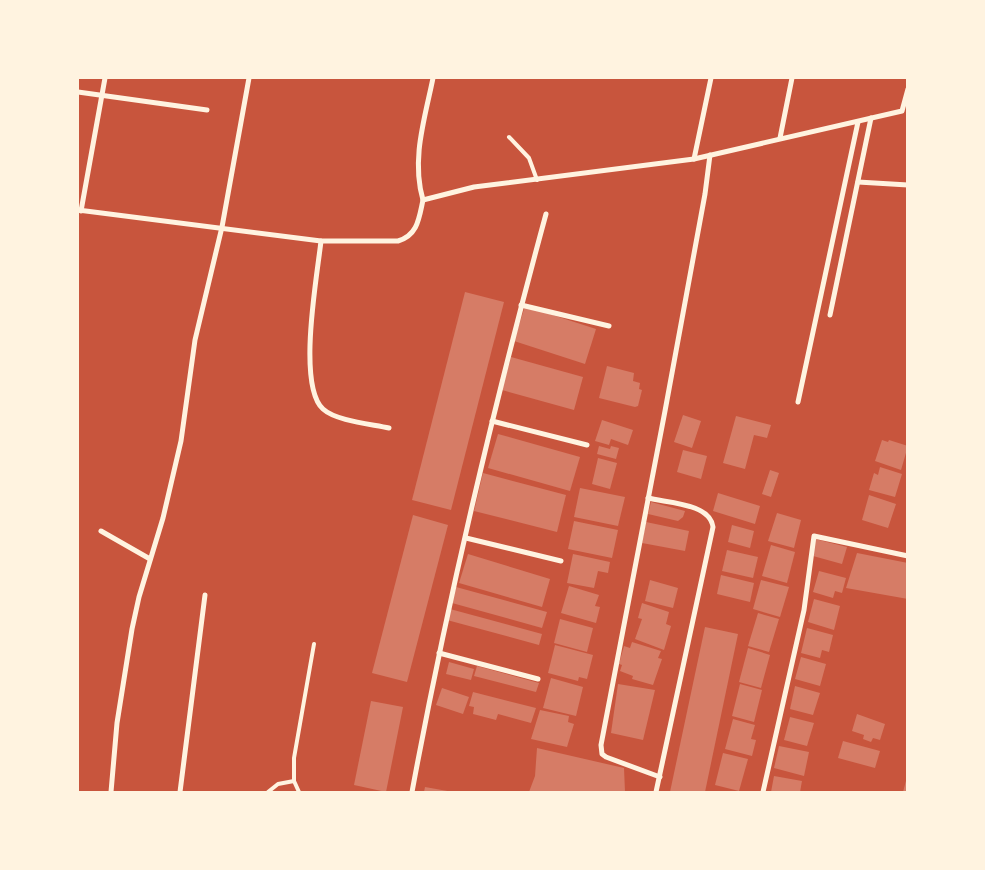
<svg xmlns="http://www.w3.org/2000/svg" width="985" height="870" font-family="'Zilla Slab',serif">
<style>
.building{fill:#d67c66}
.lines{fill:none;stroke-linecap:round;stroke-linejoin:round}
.service{stroke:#fff3e0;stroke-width:4}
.minor{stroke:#fff3e0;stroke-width:5}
</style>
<rect width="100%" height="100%" fill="#c8553d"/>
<g class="building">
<polygon points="465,292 504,302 451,510 412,500"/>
<polygon points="525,306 596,329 585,364 514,341"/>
<polygon points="511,357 583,377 574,410 502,390"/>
<polygon points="607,366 634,373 633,381 640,383 639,389 642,390 638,406 635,407 599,398"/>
<polygon points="683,415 701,421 692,448 674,442"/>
<polygon points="736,416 771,425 767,438 754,435 745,469 723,463"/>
<polygon points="602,420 633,430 628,445 611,439 609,445 595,441"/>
<polygon points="498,434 580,457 570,491 488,468"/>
<polygon points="882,440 888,442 889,440 908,446 901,470 875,461"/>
<polygon points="599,446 610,449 611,446 619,448 616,459 597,454"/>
<polygon points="683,450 707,456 701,479 677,472"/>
<polygon points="598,458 617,463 610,489 592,484"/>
<polygon points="880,467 902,474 895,497 869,490 874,473 878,475"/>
<polygon points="770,470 779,473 771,497 762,494"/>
<polygon points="483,473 566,495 557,532 474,511"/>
<polygon points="580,488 625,497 618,526 574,517"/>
<polygon points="718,493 760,506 755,524 713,511"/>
<polygon points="869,495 896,504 888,528 862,520"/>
<polygon points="651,502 685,511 683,517 678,521 648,514"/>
<polygon points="777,513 801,520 794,548 768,541"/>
<polygon points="413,515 448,525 407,682 372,673"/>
<polygon points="574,521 618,530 612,558 568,549"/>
<polygon points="646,522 689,531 685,551 642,543"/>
<polygon points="732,525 754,531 750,548 728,542"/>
<polygon points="815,539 847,547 842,564 813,556"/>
<polygon points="771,545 795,552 787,583 762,576"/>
<polygon points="727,550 758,557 753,578 722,571"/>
<polygon points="857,553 908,563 908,599 846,588"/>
<polygon points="468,554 550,579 542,607 459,583"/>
<polygon points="573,554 610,562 608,573 598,571 594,588 567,583"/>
<polygon points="819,571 846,578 842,593 835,591 833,598 813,592"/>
<polygon points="721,575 754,583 750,602 717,594"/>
<polygon points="650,580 678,588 673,608 645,601"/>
<polygon points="761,580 789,587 780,617 753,609"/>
<polygon points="569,586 599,595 595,606 600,607 596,623 561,613"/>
<polygon points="456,587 547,612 542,628 452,603"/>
<polygon points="814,599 840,606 834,630 808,622"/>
<polygon points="642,603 669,612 666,624 671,626 664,650 635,639 642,619 638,618"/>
<polygon points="450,609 542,634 539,645 447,620"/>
<polygon points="758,613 779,619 769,652 748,646"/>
<polygon points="560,619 593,628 587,652 554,643"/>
<polygon points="705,627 738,634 705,792 670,792"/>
<polygon points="807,628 833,635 829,652 822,650 820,658 801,653"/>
<polygon points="632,642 661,651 658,658 662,659 653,685 632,679 633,676 620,671 622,665 619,664 624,646 630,648"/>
<polygon points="555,645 593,655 587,679 579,677 578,681 548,673"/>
<polygon points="748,648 770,655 761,688 739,682"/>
<polygon points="801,657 826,664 820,686 795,679"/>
<polygon points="449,662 474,669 471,680 446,674"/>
<polygon points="477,666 539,683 536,692 474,676"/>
<polygon points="551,678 583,687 576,716 543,708"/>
<polygon points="618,684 655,690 643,740 611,733"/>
<polygon points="740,684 762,690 754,722 732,716"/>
<polygon points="795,686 820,693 813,715 790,709"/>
<polygon points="442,688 469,697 463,714 436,705"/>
<polygon points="473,692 536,708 531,723 498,714 496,720 473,714 474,707 469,706"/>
<polygon points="371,701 403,707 386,792 354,785"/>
<polygon points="540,710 569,716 568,722 574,724 567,747 531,739"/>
<polygon points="857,714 885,724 880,740 873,738 871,742 863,739 864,735 852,731"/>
<polygon points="790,717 814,723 807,746 784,740"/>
<polygon points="733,719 755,725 751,739 756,740 752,756 725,749"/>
<polygon points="843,741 880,751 875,768 838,758"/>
<polygon points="779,746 809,752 804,776 774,768"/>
<polygon points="537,748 624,768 625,792 529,792 535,776"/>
<polygon points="723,753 748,759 739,791 715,785"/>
<polygon points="774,776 802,781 800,792 771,792"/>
<polygon points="907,777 908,792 903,792"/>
<polygon points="425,787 453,792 424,792"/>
</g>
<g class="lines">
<g class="service">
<polyline points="509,137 529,158 537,180"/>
<polyline points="268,792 278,784 294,781"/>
<polyline points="299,792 294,781 294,758 314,644"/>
</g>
<g class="minor">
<polyline points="78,92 207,110"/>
<polyline points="780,138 792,78"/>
<polyline points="694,159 711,78"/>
<polyline points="858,182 908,185"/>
<path d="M423,200C411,159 425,118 433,78"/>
<path d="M78,210L321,241H398C418,235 419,218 423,200L474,187L694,159L902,111L908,89"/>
<polyline points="81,211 105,78"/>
<path d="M321,241C317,277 297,385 323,409C336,421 371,424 389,428"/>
<polyline points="521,305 609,326"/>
<polyline points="830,315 871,118"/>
<polyline points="798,402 858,122"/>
<polyline points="492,421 587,445"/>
<path d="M648,498C667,503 710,503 713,527L656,792"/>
<polyline points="101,531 150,559"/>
<polyline points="466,538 561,561"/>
<polyline points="439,653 538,679"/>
<polyline points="660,777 606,757 602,754 601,745 665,411 705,194 710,155"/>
<polyline points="111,792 117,723 132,629 139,597 163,518 181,441 195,340 222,227 249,78"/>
<polyline points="180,792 205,595"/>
<path d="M412,792C448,598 494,405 546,214"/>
<polyline points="763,792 804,610 814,536 908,556"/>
</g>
</g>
<rect width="985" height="870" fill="none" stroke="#fff3e0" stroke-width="158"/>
</svg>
